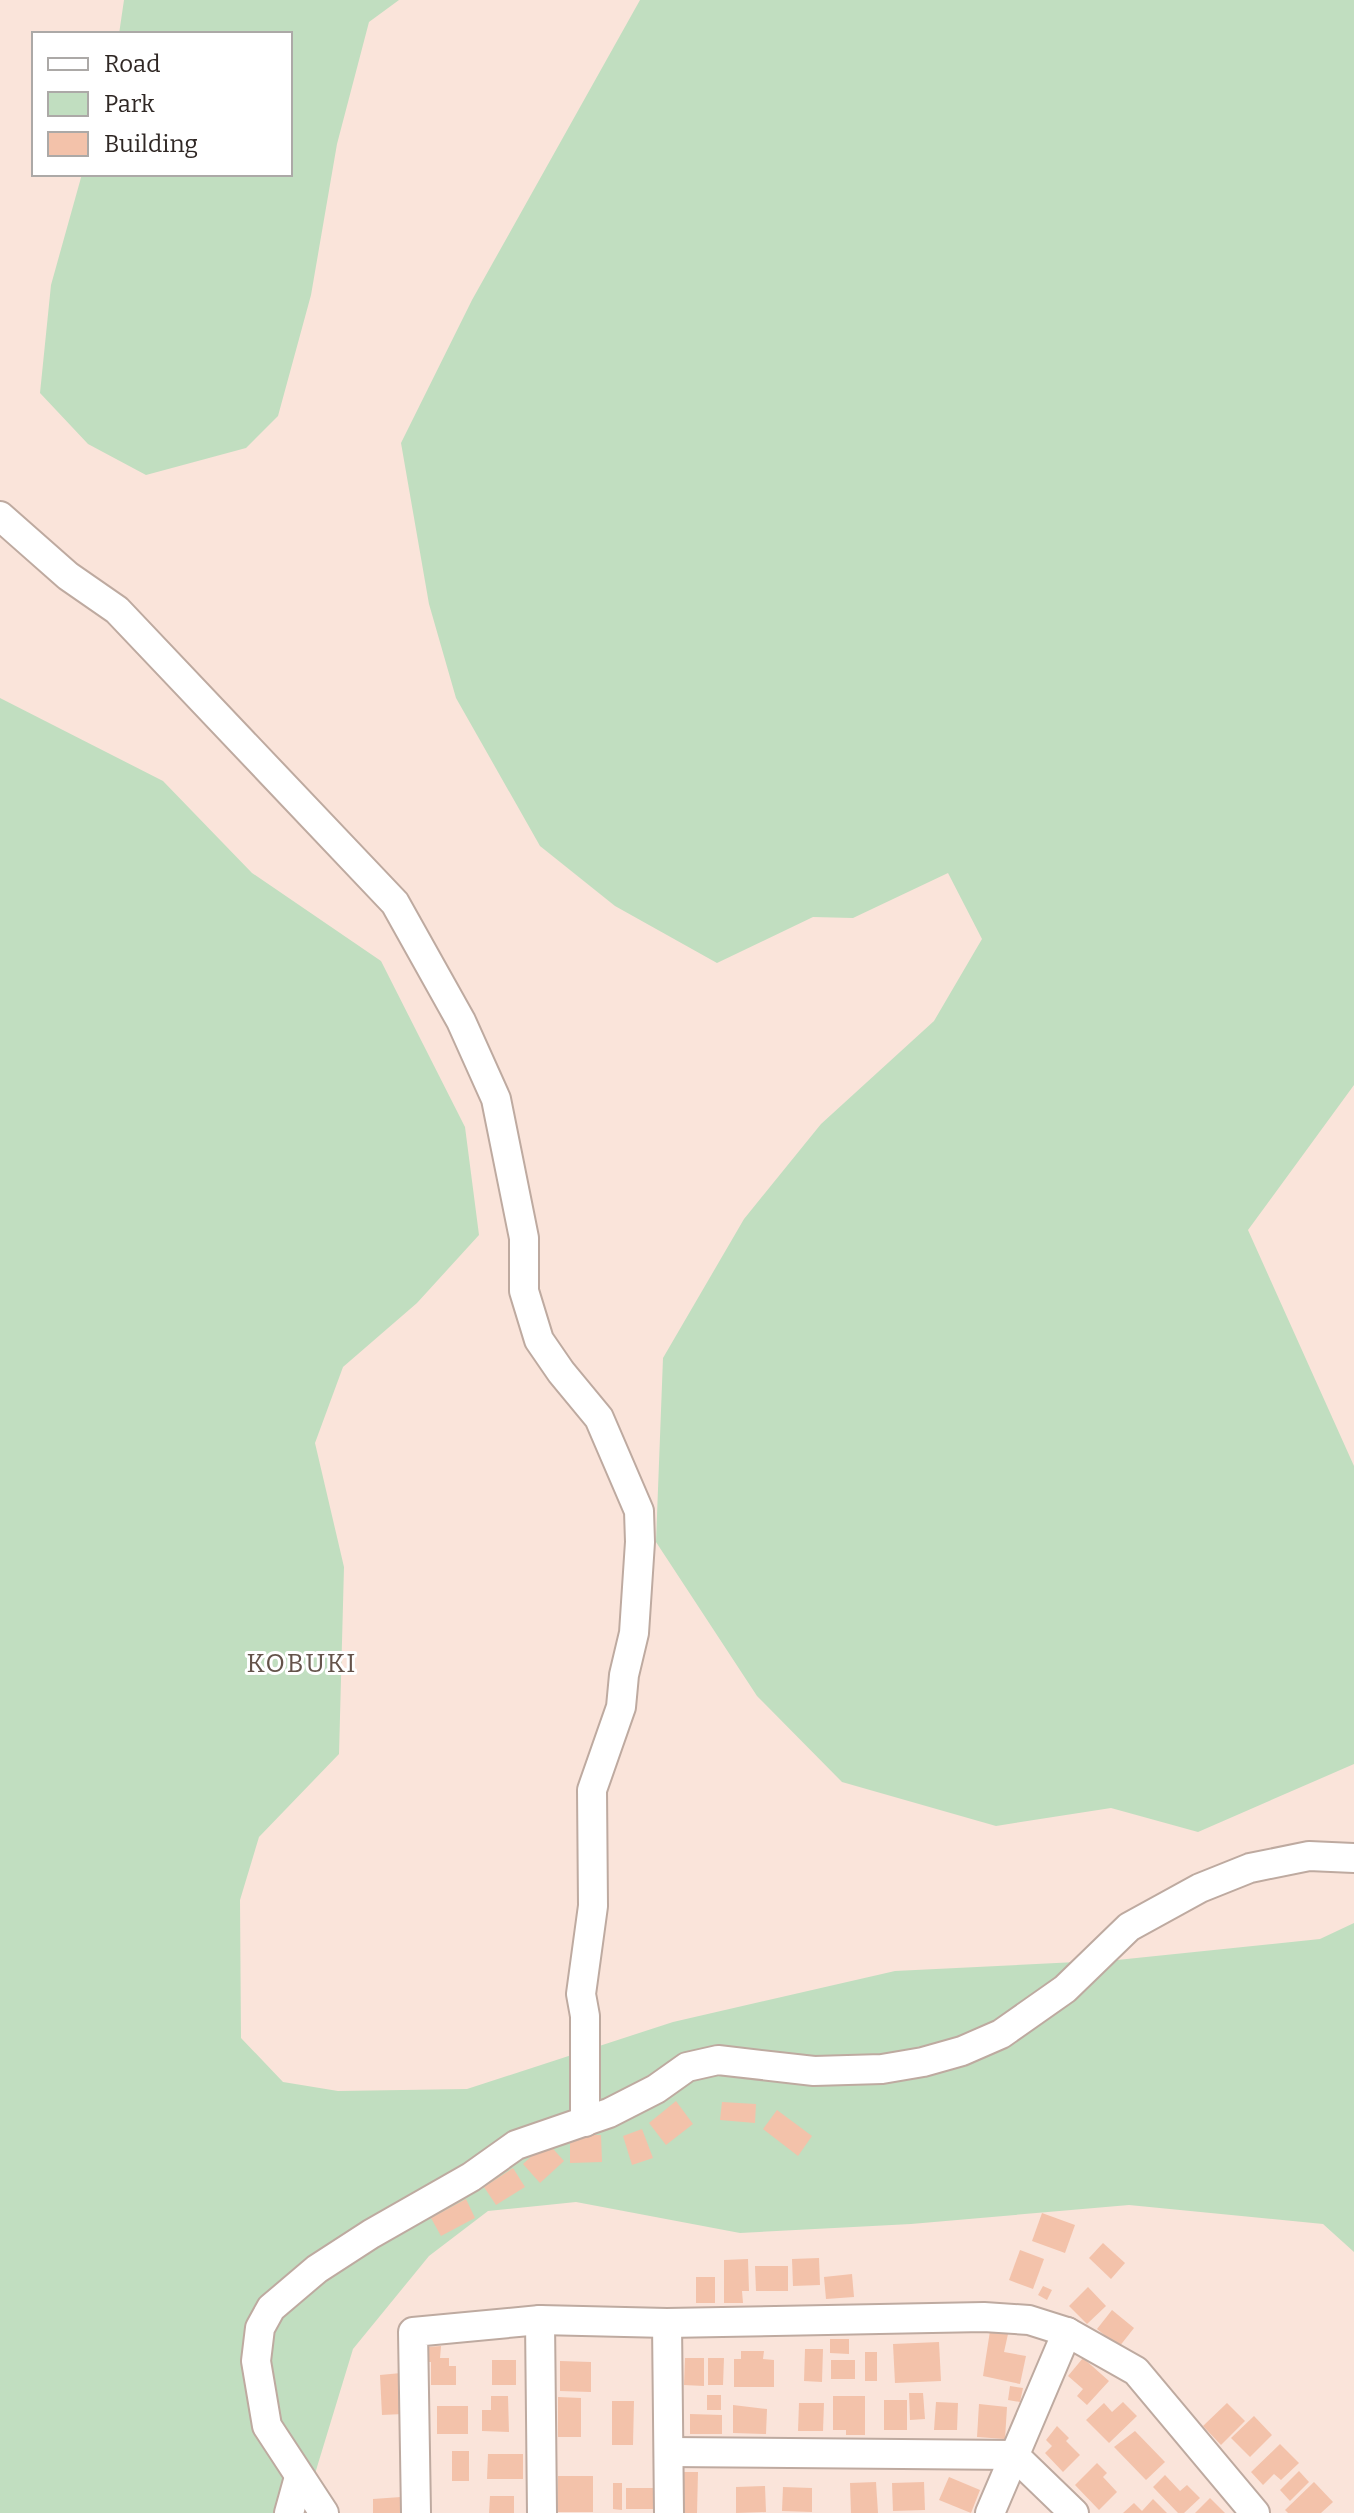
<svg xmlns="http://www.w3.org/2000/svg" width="1354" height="2513" font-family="Bitter,serif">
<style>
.green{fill:#c1dec0}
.building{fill:#f3c2aa}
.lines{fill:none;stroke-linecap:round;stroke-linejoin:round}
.minor-casing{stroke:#beaaa0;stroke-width:32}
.minor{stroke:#fff;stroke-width:28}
.labels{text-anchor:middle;stroke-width:6;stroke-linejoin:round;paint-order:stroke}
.neighbourhood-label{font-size:26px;letter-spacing:2px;fill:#64534a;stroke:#fff}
</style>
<rect width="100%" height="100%" fill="#fae4da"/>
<g class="green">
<polygon points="124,0 399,0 369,22 337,144 311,295 278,416 246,448 146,475 88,444 40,393 51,285 82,174 290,174 290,34 119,34"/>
<polygon points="640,0 1354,0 1354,1085 1248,1230 1354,1466 1354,1764 1198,1832 1111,1808 996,1826 842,1782 757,1696 656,1542 663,1358 744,1219 821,1124 934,1021 982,939 948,873 853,918 813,917 717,963 615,906 540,846 456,698 429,604 401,443 472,300"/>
<polygon points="0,698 163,781 252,873 381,961 465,1127 479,1235 417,1303 343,1367 315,1443 344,1567 339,1754 259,1837 240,1900 241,2038 283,2082 338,2091 467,2089 673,2022 895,1971 1117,1960 1320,1939 1354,1923 1354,2252 1323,2224 1129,2205 911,2224 740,2233 576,2202 488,2211 429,2256 353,2349 303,2513 0,2513"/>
</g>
<g class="building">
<polygon points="676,2101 693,2124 666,2145 649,2123"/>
<polygon points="722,2102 756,2104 755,2123 720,2120"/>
<polygon points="777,2110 812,2136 798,2156 763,2129"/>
<polygon points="642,2129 653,2158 632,2165 623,2136"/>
<polygon points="570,2135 601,2135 602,2162 570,2163"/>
<polygon points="547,2142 564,2161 540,2183 523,2164"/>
<polygon points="513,2168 525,2187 496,2205 484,2187"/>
<polygon points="466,2199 475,2218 441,2236 431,2218"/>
<polygon points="1042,2213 1075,2225 1065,2253 1032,2241"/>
<polygon points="1103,2243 1125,2263 1111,2279 1089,2258"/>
<polygon points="1020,2250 1044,2259 1033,2289 1009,2280"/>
<polygon points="819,2258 820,2285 793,2286 792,2259"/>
<polygon points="748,2259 749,2291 742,2291 743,2303 724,2303 724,2260"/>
<polygon points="755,2266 788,2266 788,2291 756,2291"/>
<polygon points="852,2274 854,2297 826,2299 824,2277"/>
<rect x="696" y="2277" width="19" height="26"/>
<polygon points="1043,2286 1052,2290 1047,2300 1038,2295"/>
<polygon points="1088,2287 1106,2306 1087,2324 1069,2306"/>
<polygon points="1112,2310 1134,2328 1119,2347 1097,2329"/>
<polygon points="990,2331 1008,2334 1004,2352 1026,2356 1020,2384 983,2376"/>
<polygon points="830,2339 849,2339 849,2354 830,2353"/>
<polygon points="939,2342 941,2381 895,2383 893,2344"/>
<polygon points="441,2346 440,2358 449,2358 449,2366 456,2366 456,2385 431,2385 431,2362 427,2362 427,2347"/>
<polygon points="805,2349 823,2349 822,2382 804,2381"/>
<polygon points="741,2351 764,2351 763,2359 774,2360 774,2387 734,2387 734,2359 741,2359"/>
<rect x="865" y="2352" width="12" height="29"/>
<polygon points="685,2358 704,2358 704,2386 684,2385"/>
<polygon points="708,2358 724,2358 723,2385 708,2385"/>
<polygon points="1083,2358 1109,2381 1087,2405 1077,2396 1083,2389 1068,2376"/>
<rect x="492" y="2360" width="24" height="25"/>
<rect x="831" y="2360" width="24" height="19"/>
<polygon points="560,2361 591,2362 591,2392 560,2391"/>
<polygon points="401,2373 403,2414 382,2415 380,2375"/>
<polygon points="1010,2386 1023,2388 1020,2402 1008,2400"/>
<polygon points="909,2393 923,2393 925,2419 910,2420"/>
<rect x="707" y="2395" width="14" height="15"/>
<polygon points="491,2396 508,2396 509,2432 482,2431 482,2410 491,2410"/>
<polygon points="833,2396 865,2396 865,2435 846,2435 846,2430 833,2430"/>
<polygon points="558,2397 581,2398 581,2437 558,2437"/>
<rect x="884" y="2400" width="23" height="30"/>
<polygon points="612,2401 634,2401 633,2445 612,2445"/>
<polygon points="936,2402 958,2403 957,2430 934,2430"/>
<polygon points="1123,2402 1137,2416 1109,2443 1086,2420 1104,2403 1112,2412"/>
<polygon points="799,2403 824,2403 823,2431 798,2431"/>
<polygon points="1227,2403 1245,2421 1221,2445 1203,2426"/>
<polygon points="979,2404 1007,2407 1005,2439 977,2437"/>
<polygon points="733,2405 767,2409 766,2434 733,2433"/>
<rect x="437" y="2406" width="31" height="28"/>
<polygon points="690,2414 722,2415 722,2434 690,2434"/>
<polygon points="1254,2416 1272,2435 1250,2457 1231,2438"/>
<polygon points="1057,2426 1069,2438 1066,2441 1080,2455 1063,2472 1045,2453 1052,2446 1046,2440"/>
<polygon points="1135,2431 1165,2462 1146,2480 1114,2447"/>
<polygon points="1280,2444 1299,2463 1281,2480 1274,2474 1263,2485 1251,2472"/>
<rect x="452" y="2451" width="17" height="30"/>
<polygon points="488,2454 523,2454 523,2479 487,2479"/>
<polygon points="1097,2463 1107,2473 1103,2477 1117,2492 1099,2510 1075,2485"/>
<polygon points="1299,2471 1309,2482 1290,2501 1280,2490"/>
<polygon points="682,2472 698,2472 697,2513 681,2513"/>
<polygon points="1165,2475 1180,2491 1187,2485 1200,2498 1184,2513 1178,2513 1153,2487"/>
<polygon points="558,2476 593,2476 593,2512 557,2512"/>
<polygon points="949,2477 980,2490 971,2513 939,2500"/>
<polygon points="876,2482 878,2513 851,2513 850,2483"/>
<polygon points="924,2482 925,2510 893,2511 892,2483"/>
<polygon points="1314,2482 1333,2502 1321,2513 1288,2513 1285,2510"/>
<polygon points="613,2483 622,2483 622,2510 613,2509"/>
<polygon points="765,2486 766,2512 736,2513 736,2487"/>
<polygon points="783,2487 812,2488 812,2512 782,2511"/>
<rect x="626" y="2488" width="28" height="21"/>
<polygon points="490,2496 514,2496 514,2513 489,2513"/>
<polygon points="401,2497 402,2513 373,2513 373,2499"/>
<polygon points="1210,2498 1225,2513 1195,2513"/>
<polygon points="1153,2499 1167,2513 1123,2513 1134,2503 1142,2511"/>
</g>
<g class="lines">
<defs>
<g id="minor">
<polyline points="0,516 68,576 117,610 395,903 461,1021 496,1099 524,1238 524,1291 539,1340 561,1372 599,1418 639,1511 640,1542 634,1633 624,1675 621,1707 592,1790 593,1906 581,1994 585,2016 585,2122"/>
<polyline points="540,2320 542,2513"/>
<polyline points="667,2323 669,2513"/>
<polyline points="669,2452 1014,2455 1074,2513"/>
<polyline points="289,2513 299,2477"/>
<polyline points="324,2513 267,2426 256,2361 260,2328 271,2308 317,2269 371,2234 471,2177 516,2145 609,2113 656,2089 687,2067 718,2060 814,2071 882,2069 923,2062 962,2051 1001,2034 1065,1989 1129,1927 1200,1888 1250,1868 1309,1856 1354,1858"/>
<polyline points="416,2513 413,2332 540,2320 667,2323 984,2317 1029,2320 1067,2332 1136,2371 1255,2513"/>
<polyline points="990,2513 1067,2332"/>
</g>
</defs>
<use href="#minor" class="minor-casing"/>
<use href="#minor" class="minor"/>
</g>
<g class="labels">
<g class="neighbourhood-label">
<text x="302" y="1672">KOBUKI</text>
</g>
</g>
<rect x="32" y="32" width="260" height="144" fill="#ffffff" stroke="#aca9a7" stroke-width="2"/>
<rect x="48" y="58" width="40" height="12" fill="#ffffff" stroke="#aca9a7" stroke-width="2"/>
<text x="104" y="72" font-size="24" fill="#2f2724">Road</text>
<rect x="48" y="92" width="40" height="24" fill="#c1dec0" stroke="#aca9a7" stroke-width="2"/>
<text x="104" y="112" font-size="24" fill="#2f2724">Park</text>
<rect x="48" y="132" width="40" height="24" fill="#f3c2aa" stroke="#aca9a7" stroke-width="2"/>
<text x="104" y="152" font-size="24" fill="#2f2724">Building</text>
</svg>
